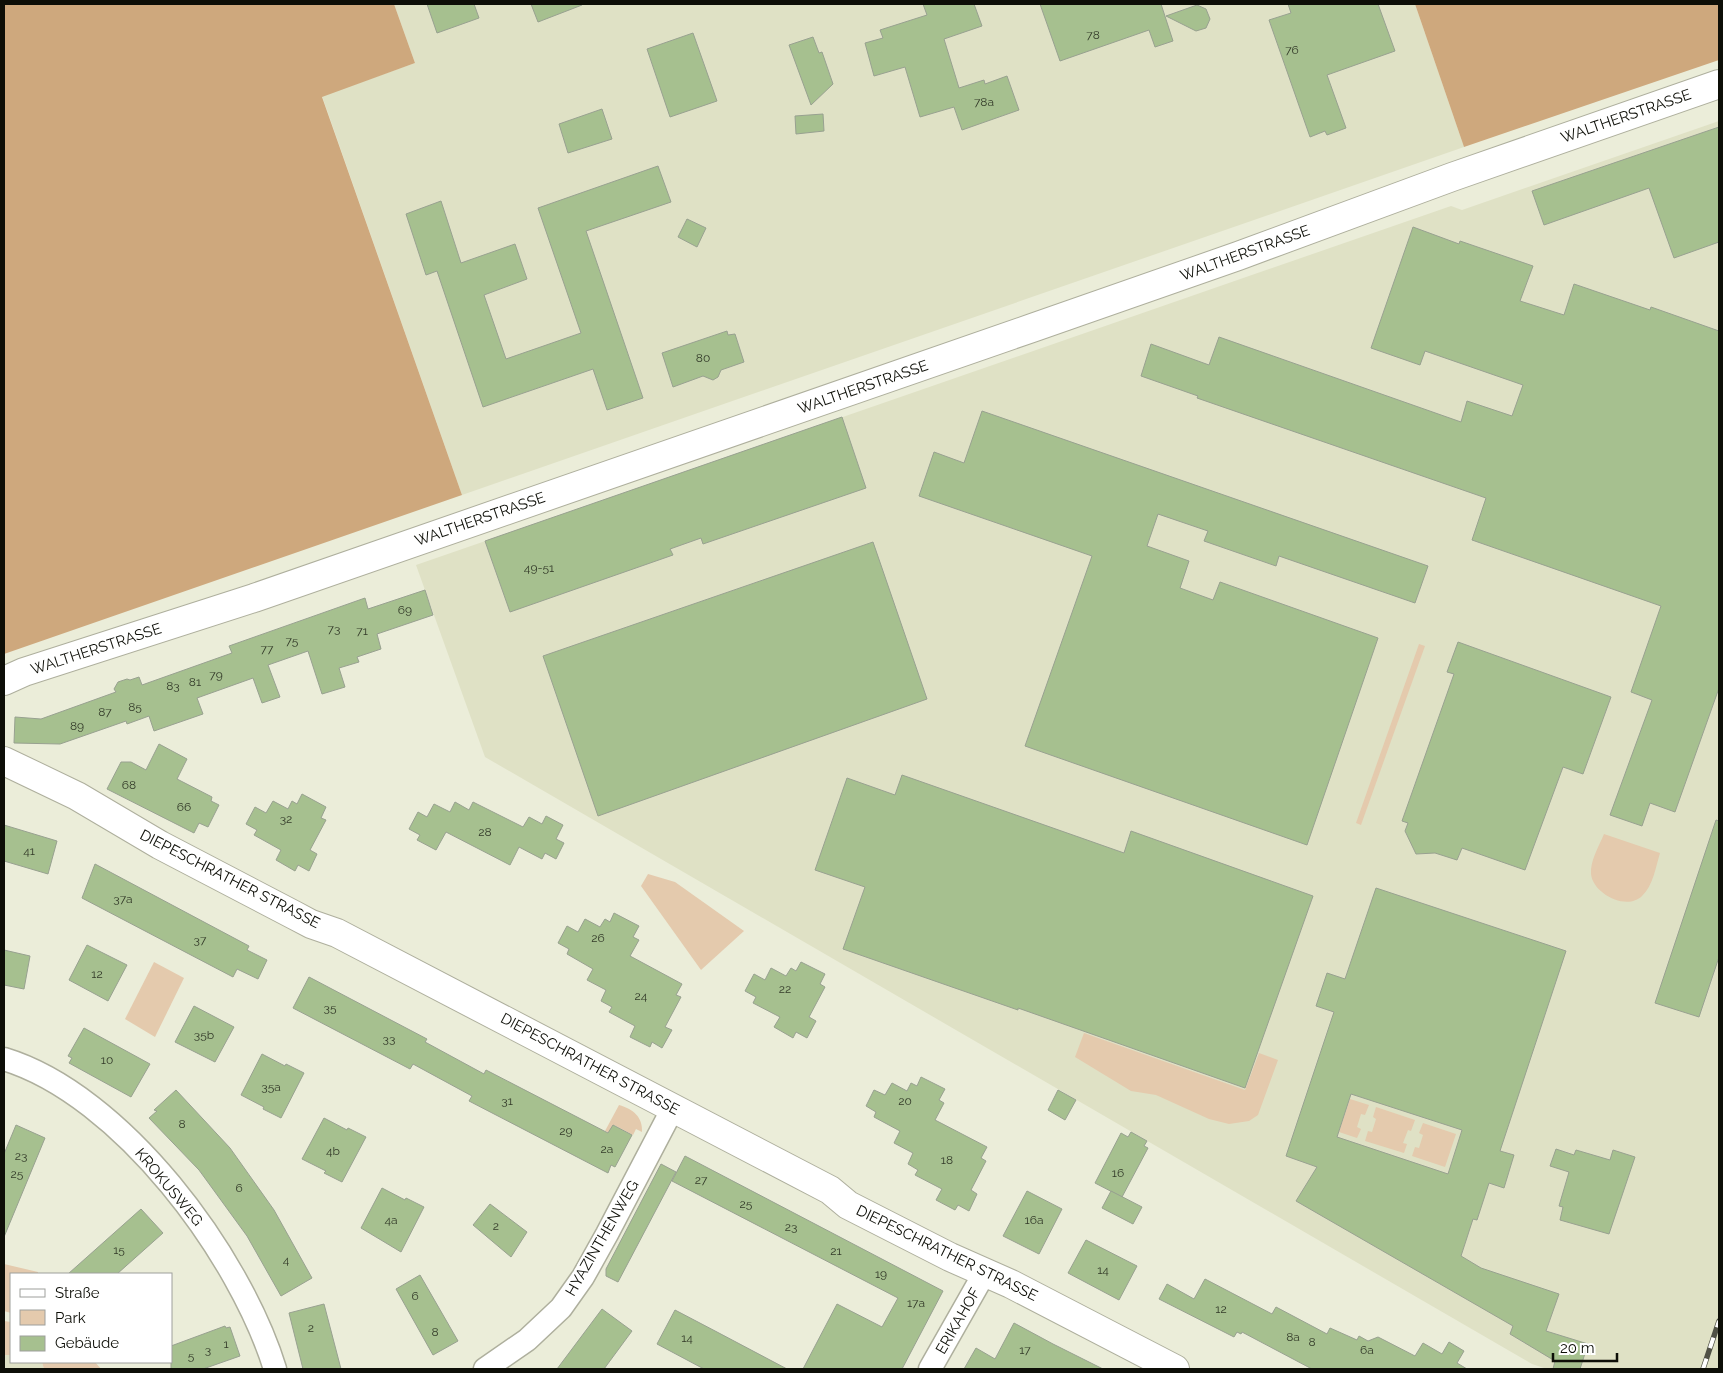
<svg xmlns="http://www.w3.org/2000/svg" width="1723" height="1373" font-family="Raleway,sans-serif">
<style>
.built{fill:#dfe1c5}
.green{fill:#e4caad}
.forest{fill:#cea87d}
.building{fill:#a6c08f;stroke:#98a190;fill-rule:evenodd}
.lines{fill:none;stroke-linecap:round;stroke-linejoin:round}
.minor-casing{stroke:#aeaf9d;stroke-width:25}
.tertiary-casing{stroke:#aeaf9d;stroke-width:30}
.minor{stroke:#fff;stroke-width:22}
.tertiary{stroke:#fff;stroke-width:28}
.rail-casing{stroke:#505146;stroke-width:5.5}
.rail{stroke:#fff;stroke-width:4;stroke-dasharray:11;stroke-linecap:butt}
.labels{text-anchor:middle;stroke-width:4.5;stroke-linejoin:round;paint-order:stroke}
.number-label{font-size:12px;fill:#333a29}
.street-label{font-size:15px;fill:#0d0e07;stroke:#fff}
</style>
<rect width="100%" height="100%" fill="#ebedd9"/>
<g class="built">
<polygon points="394,4 1415,4 1464,147 462,495 322,96 415,63"/>
<polygon points="1719,121 1719,1369 1547,1369 1532,1364 485,757 416,565 1451,206 1462,210"/>
<polygon points="4,1355 11,1355 11,1362 42,1362 44,1369 4,1369"/>
</g>
<g class="green">
<polygon points="1419,644 1425,646 1361,825 1356,823"/>
<path d="M1604,834L1660,853C1656,866 1653,886 1642,896C1627,911 1593,894 1591,874C1590,861 1599,846 1604,834Z"/>
<polygon points="648,874 675,882 744,931 701,970 641,886"/>
<polygon points="154,962 184,978 155,1037 125,1019"/>
<polygon points="1084,1033 1245,1090 1259,1053 1278,1060 1258,1115 1249,1121 1229,1124 1209,1119 1156,1095 1131,1091 1075,1057"/>
<polygon points="1350,1099 1369,1105 1365,1115 1361,1114 1357,1127 1361,1129 1357,1138 1339,1132"/>
<path d="M619,1105C633,1109 643,1117 642,1132L636,1129L633,1135L614,1125L610,1133L605,1131Z"/>
<polygon points="1376,1107 1415,1120 1411,1131 1408,1130 1403,1143 1407,1144 1404,1153 1365,1141 1368,1131 1372,1132 1376,1119 1373,1117"/>
<polygon points="1423,1123 1456,1134 1445,1167 1412,1156 1415,1147 1419,1148 1423,1135 1419,1133"/>
<polygon points="4,1264 38,1272 38,1274 11,1274 11,1313 4,1311"/>
<polygon points="4,1321 11,1322 11,1355 4,1355"/>
<polygon points="42,1362 95,1362 101,1369 44,1369"/>
</g>
<g class="forest">
<polygon points="4,4 394,4 415,63 322,97 462,495 4,654"/>
<polygon points="1415,4 1719,4 1719,60 1464,147"/>
</g>
<g class="building">
<polygon points="427,4 474,4 479,18 437,33"/>
<polygon points="531,4 582,4 582,5 538,22"/>
<polygon points="923,4 974,4 982,26 944,39 959,88 984,80 985,84 1007,76 1019,110 962,130 954,107 920,117 905,67 874,76 865,43 883,38 880,30 927,15"/>
<polygon points="1040,4 1161,4 1173,41 1155,47 1149,30 1060,61"/>
<polygon points="1288,4 1378,4 1395,51 1327,75 1346,128 1327,135 1325,131 1310,137 1269,20 1291,13"/>
<polygon points="1197,5 1206,9 1210,19 1206,28 1196,31 1166,16"/>
<polygon points="693,33 717,101 670,117 647,49"/>
<polygon points="813,37 819,53 822,52 833,84 811,105 789,45"/>
<polygon points="602,109 612,139 568,153 559,124"/>
<polygon points="823,114 824,131 796,134 795,116"/>
<polygon points="1719,127 1719,242 1674,258 1649,188 1544,225 1532,191"/>
<polygon points="658,166 671,202 586,231 643,398 607,410 593,369 483,407 437,271 426,275 406,214 441,201 461,263 515,244 527,279 484,295 506,359 581,333 538,208"/>
<polygon points="687,219 706,228 697,247 678,237"/>
<polygon points="1413,227 1459,244 1460,241 1533,266 1520,301 1564,315 1574,284 1650,310 1651,307 1719,331 1719,688 1675,812 1650,803 1642,826 1610,815 1652,700 1631,692 1661,606 1472,540 1486,498 1197,398 1198,396 1141,376 1151,344 1209,365 1219,337 1461,422 1467,401 1512,416 1523,385 1425,351 1420,365 1371,348"/>
<polygon points="727,331 728,335 735,334 744,362 721,370 718,377 713,380 703,376 673,387 662,353"/>
<polygon points="982,411 1428,566 1415,603 1279,556 1276,566 1204,541 1208,531 1158,514 1147,546 1189,561 1180,588 1213,600 1220,582 1378,638 1307,845 1025,746 1092,556 919,496 934,452 964,463"/>
<polygon points="842,417 866,488 703,544 701,538 670,549 673,555 510,612 485,541"/>
<polygon points="873,542 927,699 598,816 543,656"/>
<polygon points="425,590 433,615 377,634 381,649 357,657 359,662 339,668 345,687 322,694 308,651 268,665 280,697 262,703 253,678 197,698 203,714 154,731 149,716 127,724 126,721 60,744 14,743 15,717 41,719 116,692 114,689 118,682 127,679 130,680 139,677 142,685 232,653 229,646 365,598 368,609"/>
<polygon points="1458,642 1611,697 1583,774 1563,767 1525,870 1462,848 1457,860 1435,853 1416,854 1405,831 1408,823 1402,821 1454,674 1447,672"/>
<polygon points="159,744 187,759 177,779 212,797 211,801 219,805 208,827 199,823 194,833 107,789 121,762 131,762 146,770"/>
<polygon points="902,775 1124,853 1131,831 1313,896 1245,1088 1018,1008 1018,1010 843,949 865,887 815,870 847,778 895,795"/>
<polygon points="302,794 326,807 321,818 326,820 310,850 317,854 309,871 298,865 295,871 276,860 281,850 254,835 257,830 246,824 255,807 266,813 273,801 288,809 292,801 297,804"/>
<polygon points="455,802 469,810 473,802 523,827 529,817 542,824 546,816 563,825 556,839 564,843 556,859 545,853 542,859 519,847 510,865 446,832 436,850 417,840 420,835 409,829 418,812 427,817 434,804 450,812"/>
<polygon points="1716,820 1719,821 1719,957 1699,1017 1655,1003"/>
<polygon points="4,825 57,841 48,874 4,861"/>
<polygon points="95,864 249,946 247,950 267,960 258,979 237,969 233,977 82,898"/>
<path d="M1376,888L1566,951L1500,1151L1514,1155L1504,1188L1489,1183L1477,1220L1473,1219L1461,1256L1481,1268L1559,1294L1546,1331L1588,1344L1580,1369H1553L1555,1361L1510,1334L1513,1326L1296,1201L1317,1167L1286,1156L1334,1012L1316,1006L1327,973L1345,979ZM1351,1094L1462,1130L1448,1174L1337,1137Z"/>
<polygon points="614,913 639,926 633,937 639,940 630,956 682,984 676,995 681,997 665,1027 672,1030 662,1048 652,1042 650,1047 630,1037 635,1026 609,1012 612,1007 601,1001 606,990 587,980 593,969 567,954 569,949 558,943 567,926 578,932 585,919 600,927 605,919 610,922"/>
<polygon points="87,945 127,965 108,1001 69,980"/>
<polygon points="4,950 30,956 24,989 4,985"/>
<polygon points="801,962 825,974 820,984 825,987 809,1017 816,1021 807,1038 796,1032 793,1038 774,1027 780,1017 753,1003 756,997 745,991 754,974 765,980 771,968 786,976 791,968 796,971"/>
<polygon points="309,977 427,1039 425,1042 484,1074 486,1070 608,1133 613,1125 632,1135 615,1167 611,1165 608,1173 469,1101 472,1096 413,1064 410,1069 293,1008"/>
<polygon points="194,1006 234,1027 215,1062 175,1042"/>
<polygon points="84,1028 150,1064 131,1097 69,1063 72,1058 68,1056"/>
<polygon points="262,1054 285,1066 286,1064 304,1073 281,1118 263,1109 264,1107 241,1095"/>
<polygon points="921,1077 945,1089 939,1100 944,1103 935,1120 987,1147 981,1158 986,1161 971,1190 977,1194 969,1211 958,1205 955,1210 936,1200 942,1189 915,1175 918,1170 908,1164 913,1153 894,1143 900,1131 874,1117 876,1112 866,1106 874,1090 885,1095 892,1083 907,1091 911,1083 917,1086"/>
<polygon points="176,1090 230,1148 274,1210 312,1278 281,1296 247,1236 199,1170 149,1118 157,1111 154,1110"/>
<polygon points="1058,1090 1076,1100 1065,1120 1048,1110"/>
<polygon points="324,1118 347,1130 348,1128 366,1137 342,1182 324,1173 326,1171 302,1159"/>
<polygon points="16,1125 45,1138 4,1237 4,1154"/>
<polygon points="1131,1132 1147,1141 1144,1146 1148,1148 1122,1197 1095,1183 1121,1133 1128,1137"/>
<polygon points="1556,1149 1574,1155 1576,1150 1610,1160 1613,1150 1635,1157 1609,1234 1560,1220 1563,1207 1559,1206 1569,1172 1550,1166"/>
<polygon points="685,1156 943,1291 902,1369 803,1369 837,1304 882,1327 898,1298 672,1181"/>
<polygon points="661,1164 676,1172 618,1282 606,1276 606,1269"/>
<polygon points="382,1188 405,1200 406,1198 424,1207 401,1252 361,1228"/>
<polygon points="1027,1191 1062,1209 1039,1254 1003,1236"/>
<polygon points="1111,1191 1142,1207 1133,1224 1102,1208"/>
<polygon points="490,1204 527,1232 511,1257 473,1225"/>
<polygon points="141,1209 163,1233 117,1274 68,1274"/>
<polygon points="1086,1240 1137,1266 1119,1300 1068,1273"/>
<polygon points="420,1275 458,1341 433,1355 396,1289"/>
<polygon points="1205,1279 1272,1314 1276,1307 1327,1334 1330,1328 1357,1340 1359,1336 1368,1341 1378,1337 1415,1356 1423,1343 1442,1354 1449,1342 1464,1351 1457,1363 1467,1369 1312,1369 1242,1332 1241,1334 1237,1332 1234,1337 1159,1299 1167,1284 1194,1299"/>
<polygon points="324,1304 341,1369 303,1369 289,1313"/>
<polygon points="602,1309 632,1331 604,1369 557,1369"/>
<polygon points="675,1310 717,1332 787,1369 704,1369 657,1344"/>
<polygon points="1014,1323 1053,1344 1103,1369 964,1369 976,1348 995,1359"/>
<polygon points="225,1326 226,1328 230,1327 240,1356 203,1369 171,1369 171,1346"/>
</g>
<g class="lines">
<defs>
<g id="minor">
<path d="M4,1059C122,1095 240,1255 275,1369"/>
<polyline points="485,1369 527,1340 561,1308 583,1277 607,1234 673,1108"/>
<polyline points="930,1369 985,1272"/>
</g>
<g id="tertiary">
<polyline points="4,681 24,672 254,598 1032,328 1238,256 1452,177 1719,84"/>
<polyline points="4,761 77,796 160,845 294,915 311,924 337,933 830,1190 848,1205 950,1257 1011,1284 1175,1369"/>
</g>
</defs>
<use href="#minor" class="minor-casing"/>
<use href="#tertiary" class="tertiary-casing"/>
<use href="#minor" class="minor"/>
<use href="#tertiary" class="tertiary"/>
<defs>
<polyline id="rail" points="1703,1369 1719,1321"/>
</defs>
<use href="#rail" class="rail-casing"/>
<use href="#rail" class="rail"/>
</g>
<g class="labels">
<g class="number-label">
<text x="1093" y="39">78</text>
<text x="1292" y="54">76</text>
<text x="984" y="106">78a</text>
<text x="703" y="362">80</text>
<text x="539" y="572">49-51</text>
<text x="405" y="614">69</text>
<text x="334" y="633">73</text>
<text x="362" y="635">71</text>
<text x="292" y="645">75</text>
<text x="267" y="653">77</text>
<text x="216" y="679">79</text>
<text x="195" y="686">81</text>
<text x="173" y="690">83</text>
<text x="135" y="711">85</text>
<text x="105" y="716">87</text>
<text x="77" y="730">89</text>
<text x="129" y="789">68</text>
<text x="184" y="811">66</text>
<text x="286" y="823">32</text>
<text x="485" y="836">28</text>
<text x="29" y="855">41</text>
<text x="123" y="903">37a</text>
<text x="598" y="942">26</text>
<text x="200" y="944">37</text>
<text x="97" y="978">12</text>
<text x="785" y="993">22</text>
<text x="641" y="1000">24</text>
<text x="330" y="1012">35</text>
<text x="204" y="1039">35b</text>
<text x="389" y="1043">33</text>
<text x="107" y="1064">10</text>
<text x="271" y="1091">35a</text>
<text x="507" y="1105">31</text>
<text x="905" y="1105">20</text>
<text x="182" y="1128">8</text>
<text x="566" y="1135">29</text>
<text x="607" y="1153">2a</text>
<text x="333" y="1155">4b</text>
<text x="21" y="1160">23</text>
<text x="947" y="1164">18</text>
<text x="1118" y="1177">16</text>
<text x="17" y="1178">25</text>
<text x="701" y="1184">27</text>
<text x="239" y="1192">6</text>
<text x="746" y="1208">25</text>
<text x="391" y="1224">4a</text>
<text x="1034" y="1224">16a</text>
<text x="496" y="1230">2</text>
<text x="791" y="1231">23</text>
<text x="119" y="1254">15</text>
<text x="836" y="1255">21</text>
<text x="286" y="1264">4</text>
<text x="1103" y="1274">14</text>
<text x="881" y="1278">19</text>
<text x="415" y="1300">6</text>
<text x="916" y="1307">17a</text>
<text x="1221" y="1313">12</text>
<text x="311" y="1332">2</text>
<text x="435" y="1336">8</text>
<text x="1293" y="1341">8a</text>
<text x="687" y="1342">14</text>
<text x="1312" y="1346">8</text>
<text x="226" y="1348">1</text>
<text x="208" y="1354">3</text>
<text x="1025" y="1354">17</text>
<text x="1367" y="1354">6a</text>
<text x="191" y="1360">5</text>
</g>
<g class="street-label">
<text transform="translate(1626 116) rotate(-19)" y="5">WALTHERSTRASSE</text>
<text transform="translate(1245 253) rotate(-20)" y="5">WALTHERSTRASSE</text>
<text transform="translate(863 387) rotate(-19)" y="5">WALTHERSTRASSE</text>
<text transform="translate(480 519) rotate(-19)" y="5">WALTHERSTRASSE</text>
<text transform="translate(96 649) rotate(-18)" y="5">WALTHERSTRASSE</text>
<text transform="translate(230 879) rotate(27)" y="5">DIEPESCHRATHER STRASSE</text>
<text transform="translate(590 1064) rotate(28)" y="5">DIEPESCHRATHER STRASSE</text>
<text transform="translate(169 1187) rotate(50)" y="5">KROKUSWEG</text>
<text transform="translate(602 1238) rotate(-60)" y="5">HYAZINTHENWEG</text>
<text transform="translate(947 1253) rotate(26)" y="5">DIEPESCHRATHER STRASSE</text>
<text transform="translate(958 1321) rotate(-60)" y="5">ERIKAHOF</text>
</g>
</g>
<rect width="1723" height="1373" fill="none" stroke="#0d0e07" stroke-width="10"/>
<rect x="10" y="1273" width="162" height="90" fill="#ffffff" stroke="#9e9f9c"/>
<rect x="20" y="1289" width="25" height="8" fill="#ffffff" stroke="#9e9f9c"/>
<text x="55" y="1298" font-size="15" fill="#0d0e07">Straße</text>
<rect x="20" y="1310" width="25" height="15" fill="#e4caad" stroke="#9e9f9c"/>
<text x="55" y="1323" font-size="15" fill="#0d0e07">Park</text>
<rect x="20" y="1336" width="25" height="15" fill="#a6c08f" stroke="#9e9f9c"/>
<text x="55" y="1348" font-size="15" fill="#0d0e07">Gebäude</text>
<path d="M1553 1353v8h64v-8" fill="none" stroke="#0d0e07" stroke-width="2.5"/>
<text x="1560" y="1353" font-size="15" fill="#0d0e07" stroke="#ffffff" stroke-width="4" paint-order="stroke">20 m</text>
</svg>
